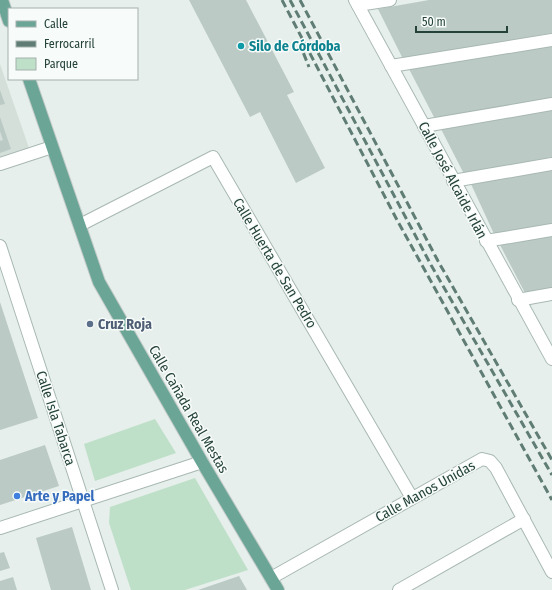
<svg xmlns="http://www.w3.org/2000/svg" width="552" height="590" font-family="'Fira Sans Condensed',sans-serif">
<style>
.built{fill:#d4dfda}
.green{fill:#bfe0c8}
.building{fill:#bbcac4}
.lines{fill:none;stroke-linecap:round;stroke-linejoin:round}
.minor-casing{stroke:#a8b8b2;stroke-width:14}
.primary-casing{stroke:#c2cac8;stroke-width:14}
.minor{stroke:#fff;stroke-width:12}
.primary{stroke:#6aa596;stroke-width:12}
.rail{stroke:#5f7d75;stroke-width:3;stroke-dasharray:8 4;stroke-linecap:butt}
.culture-dot{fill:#0f9aa8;stroke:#f7fbf9;stroke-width:1.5}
.service-dot{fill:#5c6f8a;stroke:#f7fbf9;stroke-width:1.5}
.shop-dot{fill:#3f7fe0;stroke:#f7fbf9;stroke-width:1.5}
.labels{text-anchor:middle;stroke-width:3;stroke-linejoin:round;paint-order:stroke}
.culture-label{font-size:14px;font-weight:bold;fill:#0d838f;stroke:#f7fbf9;text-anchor:start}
.street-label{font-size:14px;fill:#24423a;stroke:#f7fbf9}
.service-label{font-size:14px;font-weight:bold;fill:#4e5e75;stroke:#f7fbf9;text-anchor:start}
.shop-label{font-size:14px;font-weight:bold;fill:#366cbe;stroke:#f7fbf9;text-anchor:start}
</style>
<rect width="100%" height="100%" fill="#e6efeb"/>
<polygon class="built" points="0,64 29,148 0,158"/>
<g class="green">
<polygon points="155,419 176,453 95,481 84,444"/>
<polygon points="195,478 248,570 185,590 131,590 109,523 110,507"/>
</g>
<g class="building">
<polygon points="189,0 246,0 294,92 287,95 325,168 296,183 260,112 250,117"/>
<polygon points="429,0 552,0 552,33 403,59 378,9"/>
<polygon points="552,43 552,101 435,119 409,69"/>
<polygon points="0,90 5,104 0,105"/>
<polygon points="552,109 552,157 464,174 441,129"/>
<polygon points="0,117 11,149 0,153 0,141 3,140 0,131"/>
<polygon points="552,169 552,224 494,234 471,184"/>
<polygon points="552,235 552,288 525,293 499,243"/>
<polygon points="0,302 38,418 0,430"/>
<polygon points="45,445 59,486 0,505 0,460"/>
<polygon points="72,527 91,590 51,590 36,538"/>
<polygon points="4,552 10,568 0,571 0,553"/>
<polygon points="239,576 247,590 198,590"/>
<polygon points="13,577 17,590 0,590 0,581"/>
</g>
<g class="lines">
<defs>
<g id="minor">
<polyline points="355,0 552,359"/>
<polyline points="358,5 390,0"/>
<polyline points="391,66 552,40"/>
<polyline points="424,126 552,104"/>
<polyline points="0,164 52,147"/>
<polyline points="453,181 552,164"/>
<polyline points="80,225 213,157 412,498"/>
<polyline points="486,241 552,230"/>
<polyline points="0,246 112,590"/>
<polyline points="518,300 552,294"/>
<polyline points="0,528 202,462"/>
<polyline points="271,578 482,459 490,461 496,468 552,572"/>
<polyline points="399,590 524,519"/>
</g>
<g id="primary">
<polyline points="2,0 9,21"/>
<polyline points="29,79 99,282 202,462 278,590"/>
</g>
</defs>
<use href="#minor" class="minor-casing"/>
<use href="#primary" class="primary-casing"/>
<use href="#minor" class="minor"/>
<use href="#primary" class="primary"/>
<g class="rail">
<polyline points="282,0 397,220 552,500"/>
<polyline points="290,0 431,265 552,475"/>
<polyline points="300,0 438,261 552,460"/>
<polyline points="299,42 309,67"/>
</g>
</g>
<circle class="culture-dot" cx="241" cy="46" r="4"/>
<circle class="service-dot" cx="90" cy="324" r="4"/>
<circle class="shop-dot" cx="17" cy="496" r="4"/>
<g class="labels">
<g class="culture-label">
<text x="249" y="51">Silo de Córdoba</text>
</g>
<g class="street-label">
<text transform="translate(453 180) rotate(62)" y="5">Calle José Alcaide Irlán</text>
<text transform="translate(275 263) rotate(59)" y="5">Calle Huerta de San Pedro</text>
<text transform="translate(189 409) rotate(60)" y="5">Calle Cañada Real Mestas</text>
<text transform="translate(56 418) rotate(72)" y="5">Calle Isla Tabarca</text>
<text transform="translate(425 491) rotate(-29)" y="5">Calle Manos Unidas</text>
</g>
<g class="service-label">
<text x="98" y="329">Cruz Roja</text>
</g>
<g class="shop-label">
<text x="25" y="501">Arte y Papel</text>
</g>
</g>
<rect x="8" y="8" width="130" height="72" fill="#f7fbf9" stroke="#a3b1ad"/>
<rect x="16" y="21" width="20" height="6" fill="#6aa596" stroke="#a3b1ad"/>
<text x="44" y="28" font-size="12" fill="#24423a">Calle</text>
<rect x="16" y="41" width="20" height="6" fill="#5f7d75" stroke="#a3b1ad"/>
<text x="44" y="48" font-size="12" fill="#24423a">Ferrocarril</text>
<rect x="16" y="58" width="20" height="12" fill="#bfe0c8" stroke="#a3b1ad"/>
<text x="44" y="68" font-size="12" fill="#24423a">Parque</text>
<path d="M416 26v6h91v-6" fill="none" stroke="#24423a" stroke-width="2"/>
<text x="422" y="26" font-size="12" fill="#24423a" stroke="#f7fbf9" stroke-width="3" paint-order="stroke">50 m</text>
</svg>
